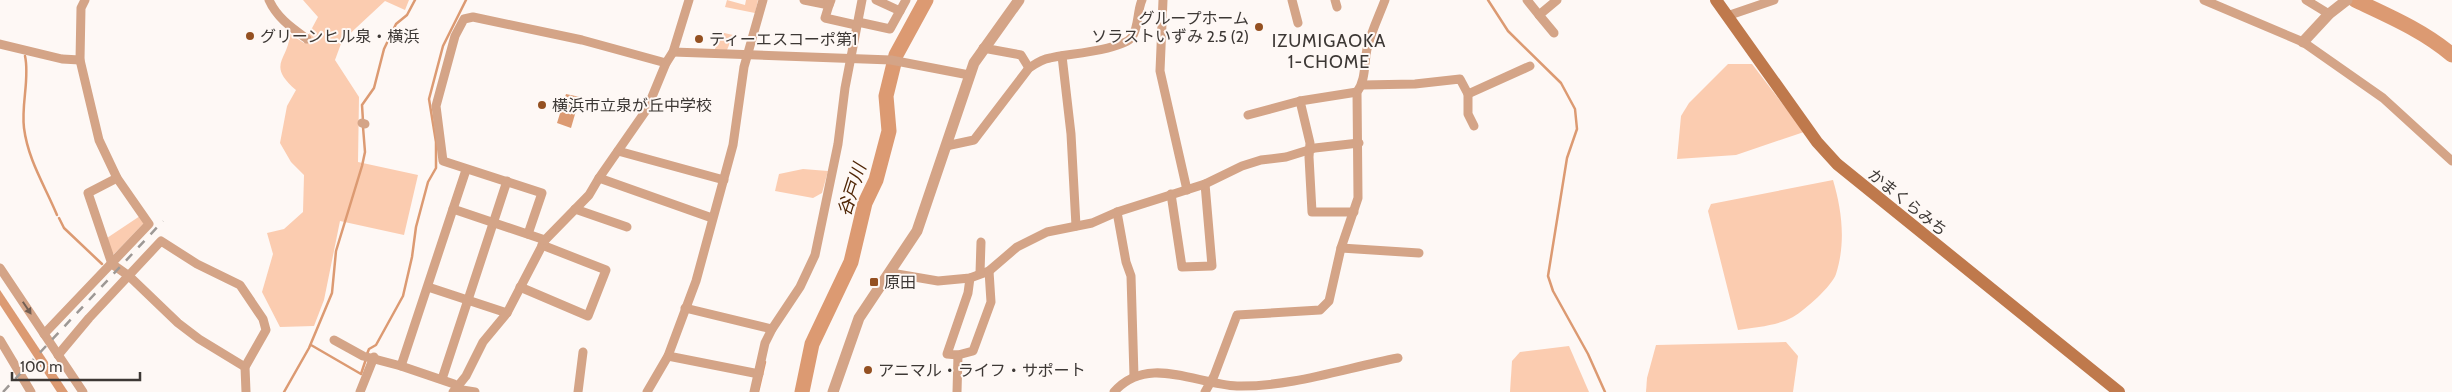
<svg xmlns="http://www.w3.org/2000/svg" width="2452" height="392" font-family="Cabin,'Noto Sans JP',sans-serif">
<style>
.green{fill:#fbccb0}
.water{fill:#dc9a72}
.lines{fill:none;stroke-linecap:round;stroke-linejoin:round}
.stream{stroke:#dc9a72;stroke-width:2.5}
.river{stroke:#dc9a72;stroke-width:15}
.minor{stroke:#d4a487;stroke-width:9}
.tertiary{stroke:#d4a487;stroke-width:11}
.secondary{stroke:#bf794c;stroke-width:12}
.rail{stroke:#9d9895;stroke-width:2.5;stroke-dasharray:9 9;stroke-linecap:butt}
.oneway{fill:#725e52}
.poi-dot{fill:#945021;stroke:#fef8f5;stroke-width:2}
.labels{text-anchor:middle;stroke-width:4;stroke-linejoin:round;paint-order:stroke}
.poi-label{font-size:16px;fill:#3d3835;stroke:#fef8f5;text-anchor:start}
.street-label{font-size:16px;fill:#3d3835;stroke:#fef8f5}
.neighbourhood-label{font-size:18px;letter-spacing:1px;fill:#3d3835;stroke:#fef8f5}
.water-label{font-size:18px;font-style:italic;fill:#502606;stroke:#fef8f5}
</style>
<rect width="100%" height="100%" fill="#fef8f5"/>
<g class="green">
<path d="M303,0H409L405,10L385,1L342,41L335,60L359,97L358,162L418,175L404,235L340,221L324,300L314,326L280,327L262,292L273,254L267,233L284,229L303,212L304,175L291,162L280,143L287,106L296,90C266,64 288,61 290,34L304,43L318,17Z"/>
<polygon points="727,0 745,5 746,0 758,0 755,13 725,7"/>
<polygon points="720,32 733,35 727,50 715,49"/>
<polygon points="1728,64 1752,64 1804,132 1736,155 1677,159 1681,116 1689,103"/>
<polygon points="803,169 828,171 822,193 813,198 775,191 779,174"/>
<path d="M1833,180C1842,210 1846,243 1836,274C1832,286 1805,310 1793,317C1777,326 1756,327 1738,330L1708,211L1711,204Z"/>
<polygon points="140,216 144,223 114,254 110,253 107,238"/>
<polygon points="1786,342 1798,356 1793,392 1646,392 1647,378 1656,345"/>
<polygon points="1569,346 1589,392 1510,392 1512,361 1520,352"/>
</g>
<g class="water">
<polygon points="566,94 580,97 571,128 557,123"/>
<polygon points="0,290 68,392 57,392 0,305"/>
</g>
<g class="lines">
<g class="stream">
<polyline points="1488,0 1508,31 1561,83 1575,109 1577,129 1567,158 1548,276 1553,291 1588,354 1605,392"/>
<path d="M25,56C30,78 21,104 24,128C28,160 45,186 57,215"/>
<polyline points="363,121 362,105 374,88 384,49 396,24 407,15 415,0"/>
<polyline points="59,218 64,228 102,264"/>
<polyline points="311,345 361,374 366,359"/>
<polyline points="367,354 369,349 376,345 403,296 412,257 416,227 428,182 436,168 436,142 429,99 443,46 466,0"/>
<polyline points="284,392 309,348 332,293 336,251 362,166 365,152 363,127"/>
<polyline points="758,392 765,362"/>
</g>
<g class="river">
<path d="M2355,0C2389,16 2424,31 2452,55"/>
<polyline points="802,392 812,344 851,262 865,203 876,180 889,131 886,96 896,55 926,0"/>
</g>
<g class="minor">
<path d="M269,0C277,18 292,28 307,39"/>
<polyline points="804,0 829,5 831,0"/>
<polyline points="876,0 900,11"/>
<polyline points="1163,0 1160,71 1187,190"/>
<polyline points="1292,0 1298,23"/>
<polyline points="1335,0 1337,7"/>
<polyline points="1527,0 1539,15 1557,0"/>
<polyline points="2204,0 2303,42 2383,98 2452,161"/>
<polyline points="2306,0 2329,14"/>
<polyline points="829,5 825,18 856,25"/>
<polyline points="1539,15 1554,33"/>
<polyline points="1727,16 1774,0"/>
<polyline points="858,22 890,29 906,0"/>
<polyline points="0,44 62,59 80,60"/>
<polyline points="983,48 1021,55 1029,68"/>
<polyline points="673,52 891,60 969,75"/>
<polyline points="1062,56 1071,134 1076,226"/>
<polyline points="1362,85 1415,84 1460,79 1468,94 1468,114 1474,126"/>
<polyline points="1468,94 1530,66"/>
<polyline points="1300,101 1310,143 1309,157 1312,212 1354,212"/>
<polyline points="1248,115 1300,101 1357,92"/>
<polyline points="362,123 365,124"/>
<path d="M946,146L974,140L1029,68C1035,64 1042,59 1050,58C1066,54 1123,50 1132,37C1139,27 1137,11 1142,0"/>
<polyline points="618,151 724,180"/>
<polyline points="117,178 88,193 112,264 129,276 178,323 199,339 245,367"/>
<polyline points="599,178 712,218"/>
<polyline points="1171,194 1182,267 1212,266 1205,184"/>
<polyline points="453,209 466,170"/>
<polyline points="575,209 627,227"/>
<polyline points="1117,212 1126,262 1131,276 1134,376"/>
<polyline points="528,234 542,193 443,161 436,106 455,36 464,19 473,17 582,40 666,63"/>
<polyline points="1341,248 1419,253"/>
<polyline points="0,268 83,392"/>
<polyline points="891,273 938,281 970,278 989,271 1017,247 1047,232 1092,223 1117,212 1205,184 1242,166 1261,160 1286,157 1315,148 1359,143"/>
<polyline points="980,273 981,242"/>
<polyline points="970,278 968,293 947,354 958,355 973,351 991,302 989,271"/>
<polyline points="428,287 507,313"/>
<polyline points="520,287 588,316 606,270 542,245"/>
<polyline points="685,308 772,329"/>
<polyline points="44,334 149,224 117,178 99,140 80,60 81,8 85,0"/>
<polyline points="0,340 31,392"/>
<polyline points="334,340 363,356 401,366"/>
<polyline points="58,355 89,318 161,241 197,264 240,285 263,319 266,330 245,367 246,392"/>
<polyline points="668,356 759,374"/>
<polyline points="442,379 507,181"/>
<polyline points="360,392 374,357"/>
<polyline points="453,392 466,376 483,342 507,313 545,240 589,195 599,178 647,109 666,63 673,52 689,0"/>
<polyline points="475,392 456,389 454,384 401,366 453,209 545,240"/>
<polyline points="578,392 583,352"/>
<polyline points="647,392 668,356 696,281 733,145 744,67 763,0"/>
<polyline points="754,392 765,343 772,329 800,287 815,255 838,144 845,88 862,0"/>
<polyline points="957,392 958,355"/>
<path d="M1114,392C1147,354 1196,384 1237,386C1292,387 1345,368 1398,358"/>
<path d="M1205,392L1214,376L1237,315L1320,310L1329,301L1341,248L1358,198L1357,92C1366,80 1364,63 1367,49C1371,32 1379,16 1385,0"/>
</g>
<g class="tertiary">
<polyline points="2303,42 2329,14 2347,0"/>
<polyline points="833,392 859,318 917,231 974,63 1019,0"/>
</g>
<polyline class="secondary" points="1716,0 1817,142 1837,164 2119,392"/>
<polyline class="rail" points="3,392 163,221"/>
</g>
<defs><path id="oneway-solid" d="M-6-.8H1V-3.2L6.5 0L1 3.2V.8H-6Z" transform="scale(1.25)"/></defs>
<use class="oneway" href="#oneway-solid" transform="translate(27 308) rotate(56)"/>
<g class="poi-dot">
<circle cx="1259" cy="27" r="5"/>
<circle cx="250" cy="36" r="5"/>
<circle cx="699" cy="39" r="5"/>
<circle cx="542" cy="105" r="5"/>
<rect x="869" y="277" width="10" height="10" rx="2.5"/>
<circle cx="868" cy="370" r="5"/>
</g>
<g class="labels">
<g class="poi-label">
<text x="1249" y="24" text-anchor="end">グループホーム<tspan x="1249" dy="18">ソラストいずみ 2.5 (2)</tspan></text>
<text x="260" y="42">グリーンヒル泉・横浜</text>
<text x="709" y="45">ティーエスコーポ第1</text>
<text x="552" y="111">横浜市立泉が丘中学校</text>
<text x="884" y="288">原田</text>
<text x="878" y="376">アニマル・ライフ・サポート</text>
</g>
<g class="street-label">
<text transform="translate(1908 202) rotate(39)" y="6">かまくらみち</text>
</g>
<g class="neighbourhood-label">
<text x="1329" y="47">IZUMIGAOKA<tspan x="1329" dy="21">1-CHOME</tspan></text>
</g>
<g class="water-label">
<text transform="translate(852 190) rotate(-72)" y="6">谷戸川</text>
</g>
</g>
<path d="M12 372v8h128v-8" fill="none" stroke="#3d3835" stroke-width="2.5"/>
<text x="20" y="372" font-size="15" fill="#3d3835" stroke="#fef8f5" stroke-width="4" paint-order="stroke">100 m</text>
</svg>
